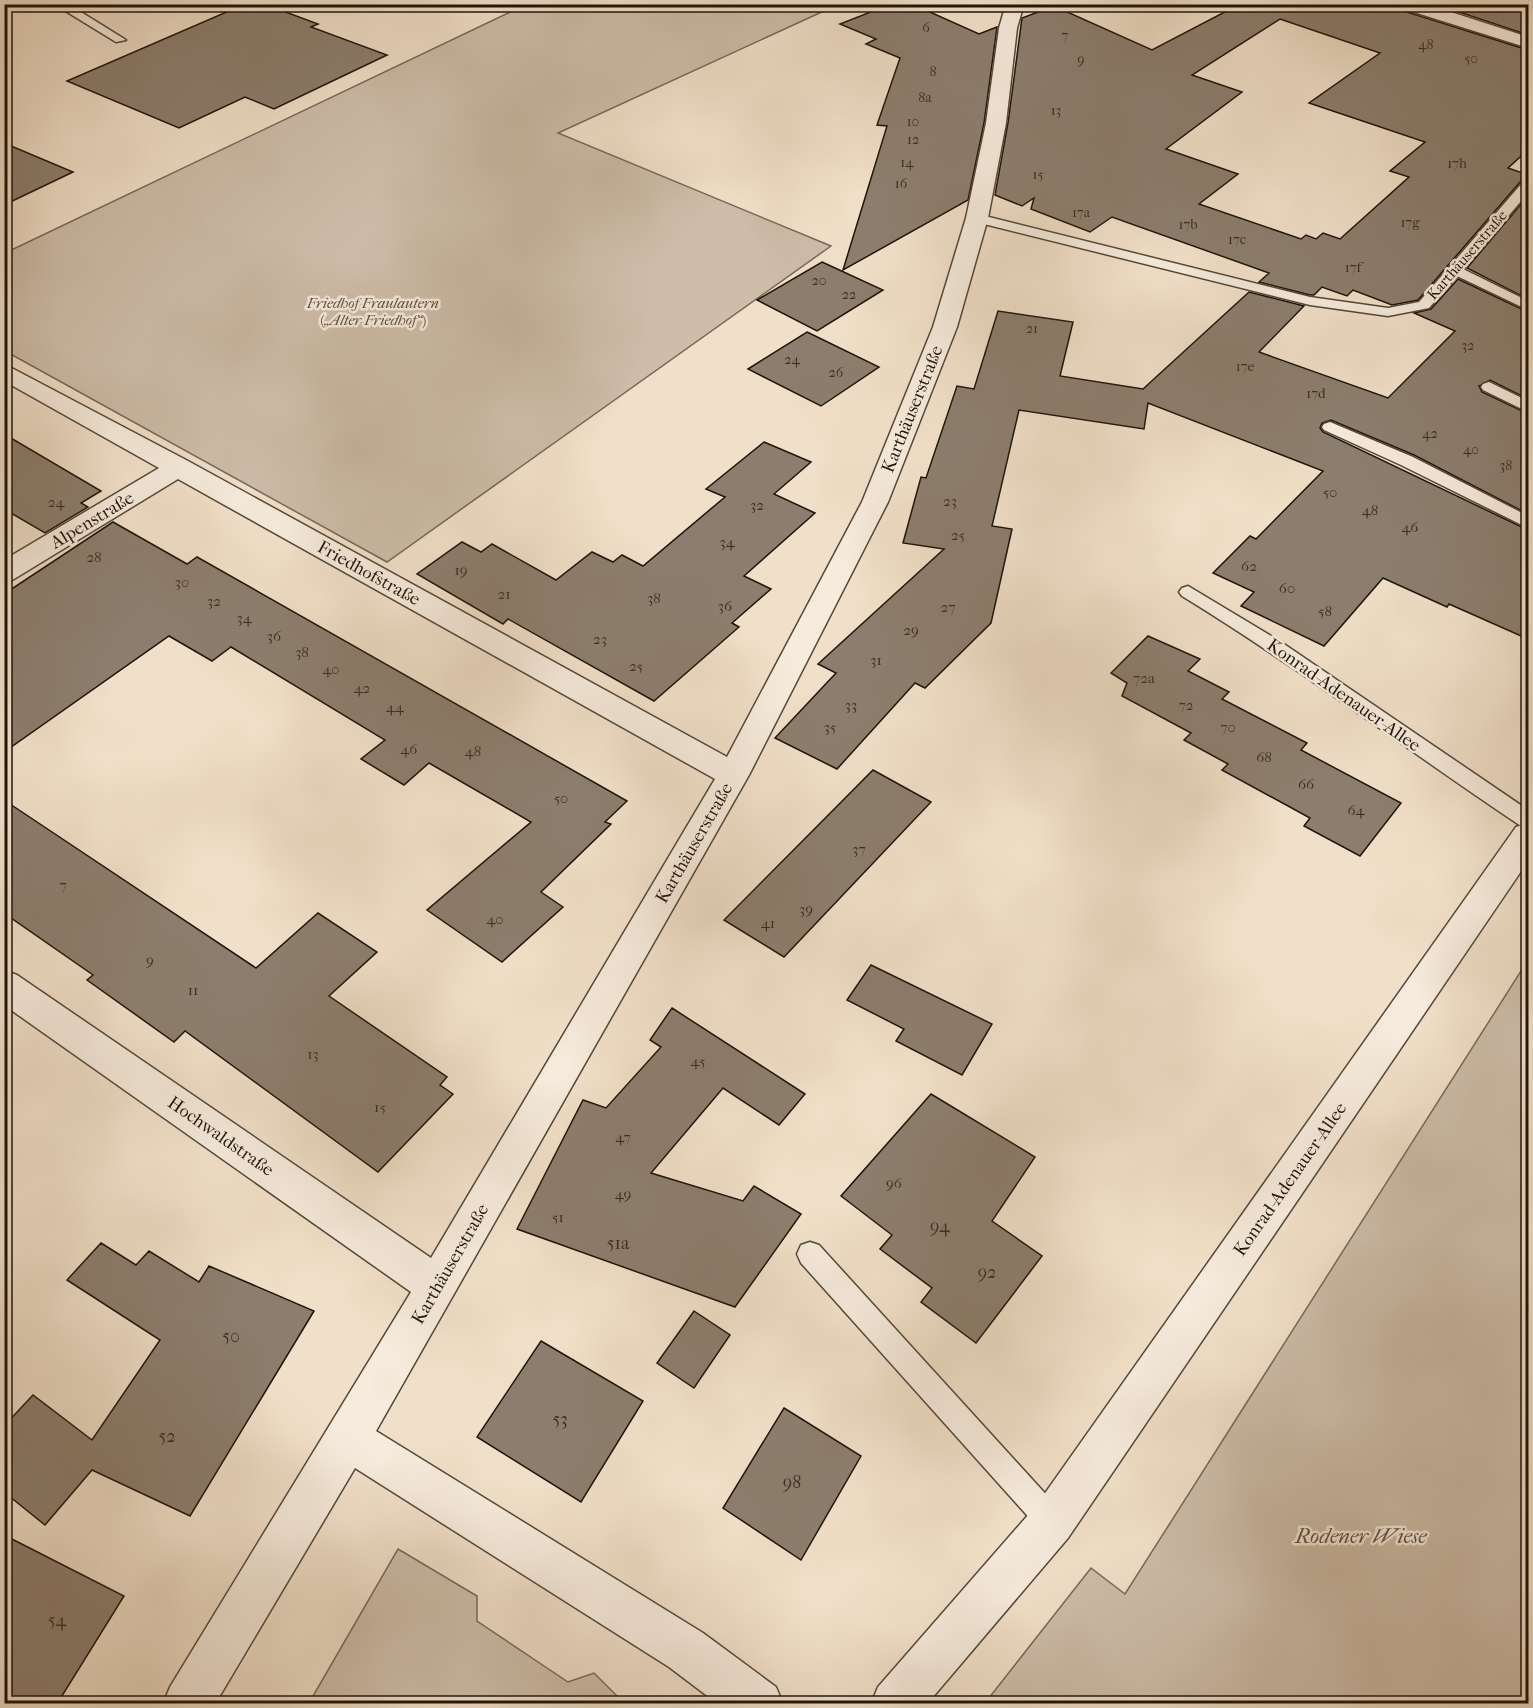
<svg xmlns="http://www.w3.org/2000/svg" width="1533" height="1708" font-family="'IM FELL French Canon',serif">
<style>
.green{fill:#cdbda9;stroke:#76685a;stroke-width:1.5}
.building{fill:#8c7e6e;stroke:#1e140b;stroke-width:1.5;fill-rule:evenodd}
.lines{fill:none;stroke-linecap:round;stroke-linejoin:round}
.lane-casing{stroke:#53473a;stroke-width:3}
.street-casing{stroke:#53473a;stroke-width:3}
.lane{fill:#f6ebdc;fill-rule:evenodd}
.street{fill:#f6ebdc;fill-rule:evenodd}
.labels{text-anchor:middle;stroke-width:5;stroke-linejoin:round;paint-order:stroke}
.far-number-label{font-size:14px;fill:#3a2e24}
.far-street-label{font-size:15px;fill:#1e140b;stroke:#f6ebdc}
.far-park-label{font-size:15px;font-style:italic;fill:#5b4f42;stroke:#f6ebdc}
.number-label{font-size:15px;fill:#3a2e24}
.street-label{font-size:18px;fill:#1e140b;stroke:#f6ebdc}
.near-number-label{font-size:18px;fill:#3a2e24}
.near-park-label{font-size:21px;font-style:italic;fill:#5b4f42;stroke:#f6ebdc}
</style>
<rect width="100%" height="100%" fill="#f1e0c9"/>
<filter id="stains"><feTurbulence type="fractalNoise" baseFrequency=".00333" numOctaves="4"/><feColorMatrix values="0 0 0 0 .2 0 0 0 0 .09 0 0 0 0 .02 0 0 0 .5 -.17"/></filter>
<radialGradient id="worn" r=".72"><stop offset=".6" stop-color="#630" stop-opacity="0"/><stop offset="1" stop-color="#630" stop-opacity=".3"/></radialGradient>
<g class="green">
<polygon points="527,4 837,5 558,133 831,246 387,562 5,351 5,253"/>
<polygon points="1528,960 1528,1703 985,1703 1091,1568 1125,1594"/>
<polygon points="398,1549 477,1596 477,1621 568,1682 594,1673 624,1703 309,1703"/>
</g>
<g class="building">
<polygon points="245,4 264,4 318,24 311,27 387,55 274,109 245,97 179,128 67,81"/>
<polygon points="891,4 912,4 979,34 997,27 984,123 968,200 843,270 887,126 877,125 900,58 866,44 876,39 840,24"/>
<path d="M1240,4H1397L1400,10L1528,50V150L1508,168L1528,175V179L1521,181L1418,300L1392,305L1353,290L1347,296L1322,287L1314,295H1310L1259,282L1269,273L1112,217L1090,232L1031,209L1034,198L1022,206L995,195L1008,123L1022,18L1054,6L1152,50ZM1280,19L1380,53L1309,103L1425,142L1390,171L1409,177L1340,239L1323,233L1316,239L1306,235L1301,239L1199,204L1238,174L1166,149L1242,92L1192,75Z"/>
<polygon points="1435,4 1528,4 1528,35"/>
<polygon points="4,143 73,172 4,205"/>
<polygon points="1528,196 1528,299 1467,268"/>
<polygon points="822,262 883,290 817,331 757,300"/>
<polygon points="1458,279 1528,312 1528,399 1490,380 1479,386 1482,392 1528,414 1528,514 1414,455 1331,420 1322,423 1320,428 1323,432 1528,530 1528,639 1449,604 1447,607 1383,578 1324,646 1241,606 1254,592 1213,573 1250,536 1256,539 1323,471 1148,403 1144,429 1019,410 992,526 1012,529 991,623 925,688 915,683 837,769 775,738 836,673 818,664 944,549 903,543 921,477 926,478 957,386 974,389 998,311 1073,322 1060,376 1143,389 1249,292 1304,306 1259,352 1388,398 1455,331 1414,313 1431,309"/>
<polygon points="807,332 879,367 821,406 748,369"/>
<polygon points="4,434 101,491 81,503 88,507 45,533 4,509"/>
<polygon points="764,442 811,462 774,494 815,513 744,576 771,589 732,623 739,627 654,701 508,619 503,624 417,574 462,542 481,552 492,544 556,580 592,552 613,562 622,555 643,566 725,497 706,489"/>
<polygon points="113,522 187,564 197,557 627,801 605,822 611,824 541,892 563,907 502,962 427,910 531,822 429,763 404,785 361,759 385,740 231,647 212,661 169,636 4,752 4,594"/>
<polygon points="1148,636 1200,659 1188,671 1229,692 1222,699 1307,743 1301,750 1401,803 1360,856 1304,826 1310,818 1222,770 1228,764 1184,740 1191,733 1122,696 1127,683 1111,673"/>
<polygon points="873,770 931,802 784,957 724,920"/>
<polygon points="4,800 256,968 318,913 377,952 329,996 447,1077 440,1085 453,1094 378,1172 185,1031 174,1042 87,980 93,975 4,913"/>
<polygon points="871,965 992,1024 962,1075 896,1041 904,1029 847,1000"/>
<polygon points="672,1008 805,1094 779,1125 723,1088 651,1173 743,1201 754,1186 801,1214 735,1307 517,1229 583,1100 606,1108 661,1047 650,1040"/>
<polygon points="931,1094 1035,1157 992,1221 1042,1256 976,1343 921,1302 932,1288 880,1249 892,1235 841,1196"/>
<polygon points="101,1243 136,1265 149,1251 199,1282 209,1266 314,1311 190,1516 92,1470 45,1525 4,1492 4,1426 33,1395 92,1440 160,1340 67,1280"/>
<polygon points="694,1311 730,1335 694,1388 657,1363"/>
<polygon points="541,1341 643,1401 581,1502 477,1437"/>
<polygon points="784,1408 861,1456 801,1560 723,1508"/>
<polygon points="4,1535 124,1596 57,1704 4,1704"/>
</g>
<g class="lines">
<defs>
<g id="lane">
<polygon points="54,4 68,4 126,40 116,42"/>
<polygon points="1528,181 1528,193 1463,269 1528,301 1528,310 1457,276 1429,308 1424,309 1388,316 1310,305 972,221 970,218 977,214 1310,297 1388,308 1419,302 1523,182"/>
<polygon points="1489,382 1528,401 1528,412 1483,390 1481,387 1483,384"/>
<polygon points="1330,422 1413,457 1528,516 1528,528 1401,465 1324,430 1322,427 1324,424"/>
<path d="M1188,586L1281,642L1528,810V828L1521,826C1407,750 1298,667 1182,596L1179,592L1182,588Z"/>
<polygon points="810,1242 819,1245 1062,1512 1066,1522 1062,1532 1052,1536 1042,1532 801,1263 797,1254 801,1245"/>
</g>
<g id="street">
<polygon points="1006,4 1024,4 1017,28 1006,123 988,218 957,327 888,502 749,775 376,1431 703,1633 776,1687 783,1704 718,1704 669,1667 355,1468 215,1704 163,1704 170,1687 411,1292 4,1005 4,970 17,975 431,1258 715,779 178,479 14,579 4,582 4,560 159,468 4,381 4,364 188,461 727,757 862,502 933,327 966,218 986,123 999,28"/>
<polygon points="1399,4 1426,4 1528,37 1528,48 1401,8"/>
<polygon points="1528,823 1528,861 1068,1538 927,1704 871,1704 878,1687 1036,1506 1516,827"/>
</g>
</defs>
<use href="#lane" class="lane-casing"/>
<use href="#street" class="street-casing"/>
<use href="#lane" class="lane"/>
<use href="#street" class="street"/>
</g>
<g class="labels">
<g class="far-number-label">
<text x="926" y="32">6</text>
<text x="1065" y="40">7</text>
<text x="1426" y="49">48</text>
<text x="1471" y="63">50</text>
<text x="1081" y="64">9</text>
<text x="933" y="76">8</text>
<text x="925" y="102">8a</text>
<text x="1056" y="115">13</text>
<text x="913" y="126">10</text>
<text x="913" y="144">12</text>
<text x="907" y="167">14</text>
<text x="1457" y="168">17h</text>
<text x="1038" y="179">15</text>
<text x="901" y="188">16</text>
<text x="1081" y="217">17a</text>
<text x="1410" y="227">17g</text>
<text x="1188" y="229">17b</text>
<text x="1237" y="244">17c</text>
<text x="1353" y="272">17f</text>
<text x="819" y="285">20</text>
<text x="849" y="299">22</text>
<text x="1032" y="333">21</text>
<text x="1468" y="350">32</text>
<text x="792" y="364">24</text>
<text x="1245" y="371">17e</text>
<text x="836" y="377">26</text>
<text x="1316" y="398">17d</text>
<text x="1430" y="438">42</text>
<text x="1471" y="454">40</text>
<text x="1506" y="470">38</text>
</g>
<g class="far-street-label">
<text transform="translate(1467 255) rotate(-49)" y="5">Karthäuserstraße</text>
</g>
<g class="far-park-label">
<text x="373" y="308">Friedhof Fraulautern<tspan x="373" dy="17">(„Alter Friedhof“)</tspan></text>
</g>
<g class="number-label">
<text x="1330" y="497">50</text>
<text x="950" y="506">23</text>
<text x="56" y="507">24</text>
<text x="757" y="510">32</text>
<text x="1370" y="515">48</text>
<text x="1410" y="532">46</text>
<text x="958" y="540">25</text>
<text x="727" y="547">34</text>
<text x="94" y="562">28</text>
<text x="1249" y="571">62</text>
<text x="461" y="575">19</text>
<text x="182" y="587">30</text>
<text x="1287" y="593">60</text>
<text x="504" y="599">21</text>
<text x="654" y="603">38</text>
<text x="214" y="606">32</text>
<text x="725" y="611">36</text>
<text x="948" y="612">27</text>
<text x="1325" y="616">58</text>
<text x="244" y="623">34</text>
<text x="911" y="635">29</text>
<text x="274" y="641">36</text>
<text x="600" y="644">23</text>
<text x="302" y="657">38</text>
<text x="876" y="665">31</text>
<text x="636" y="671">25</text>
<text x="331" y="674">40</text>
<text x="1144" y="683">72a</text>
<text x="362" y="693">42</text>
<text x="851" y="710">33</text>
<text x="1186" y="710">72</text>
<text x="395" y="712">44</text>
<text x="830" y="732">35</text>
<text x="1228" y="732">70</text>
<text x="409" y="754">46</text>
<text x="473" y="756">48</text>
<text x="1264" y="762">68</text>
<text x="1306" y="789">66</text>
<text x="561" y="803">50</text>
<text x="1356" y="815">64</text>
<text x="859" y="854">37</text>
<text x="63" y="890">7</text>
<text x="806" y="914">39</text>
<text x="495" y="924">40</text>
<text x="768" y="928">41</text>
<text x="150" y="965">9</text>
<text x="193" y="995">11</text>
<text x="313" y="1059">13</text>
<text x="698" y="1066">45</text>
<text x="380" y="1112">15</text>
<text x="623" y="1142">47</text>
<text x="894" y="1188">96</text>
<text x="623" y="1199">49</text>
<text x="558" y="1222">51</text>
</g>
<g class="street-label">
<text transform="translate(912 409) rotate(-68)" y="6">Karthäuserstraße</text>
<text transform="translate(92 520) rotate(-31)" y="6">Alpenstraße</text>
<text transform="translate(369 573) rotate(29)" y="6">Friedhofstraße</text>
<text transform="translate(1344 695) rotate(35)" y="6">Konrad-Adenauer-Allee</text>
<text transform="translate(694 843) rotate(-60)" y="6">Karthäuserstraße</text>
<text transform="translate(221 1136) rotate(35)" y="6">Hochwaldstraße</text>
<text transform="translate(1290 1179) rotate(-55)" y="6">Konrad-Adenauer-Allee</text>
<text transform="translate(450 1264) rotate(-60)" y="6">Karthäuserstraße</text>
</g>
<g class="near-number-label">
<text x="940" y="1232">94</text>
<text x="618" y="1249">51a</text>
<text x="987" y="1278">92</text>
<text x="231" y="1342">50</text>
<text x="560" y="1425">53</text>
<text x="167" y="1442">52</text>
<text x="792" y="1488">98</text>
<text x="57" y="1626">54</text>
</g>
<g class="near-park-label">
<text x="1361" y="1543">Rodener Wiese</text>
</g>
</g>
<rect width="1533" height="1708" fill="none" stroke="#f1e0c9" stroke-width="24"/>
<rect x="6" y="6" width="1521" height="1696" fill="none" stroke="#1e140b" stroke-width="3"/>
<rect x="12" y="12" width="1509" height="1684" fill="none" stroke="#1e140b" stroke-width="1.5"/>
<rect width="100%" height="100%" filter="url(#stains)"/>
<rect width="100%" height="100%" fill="url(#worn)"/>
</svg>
